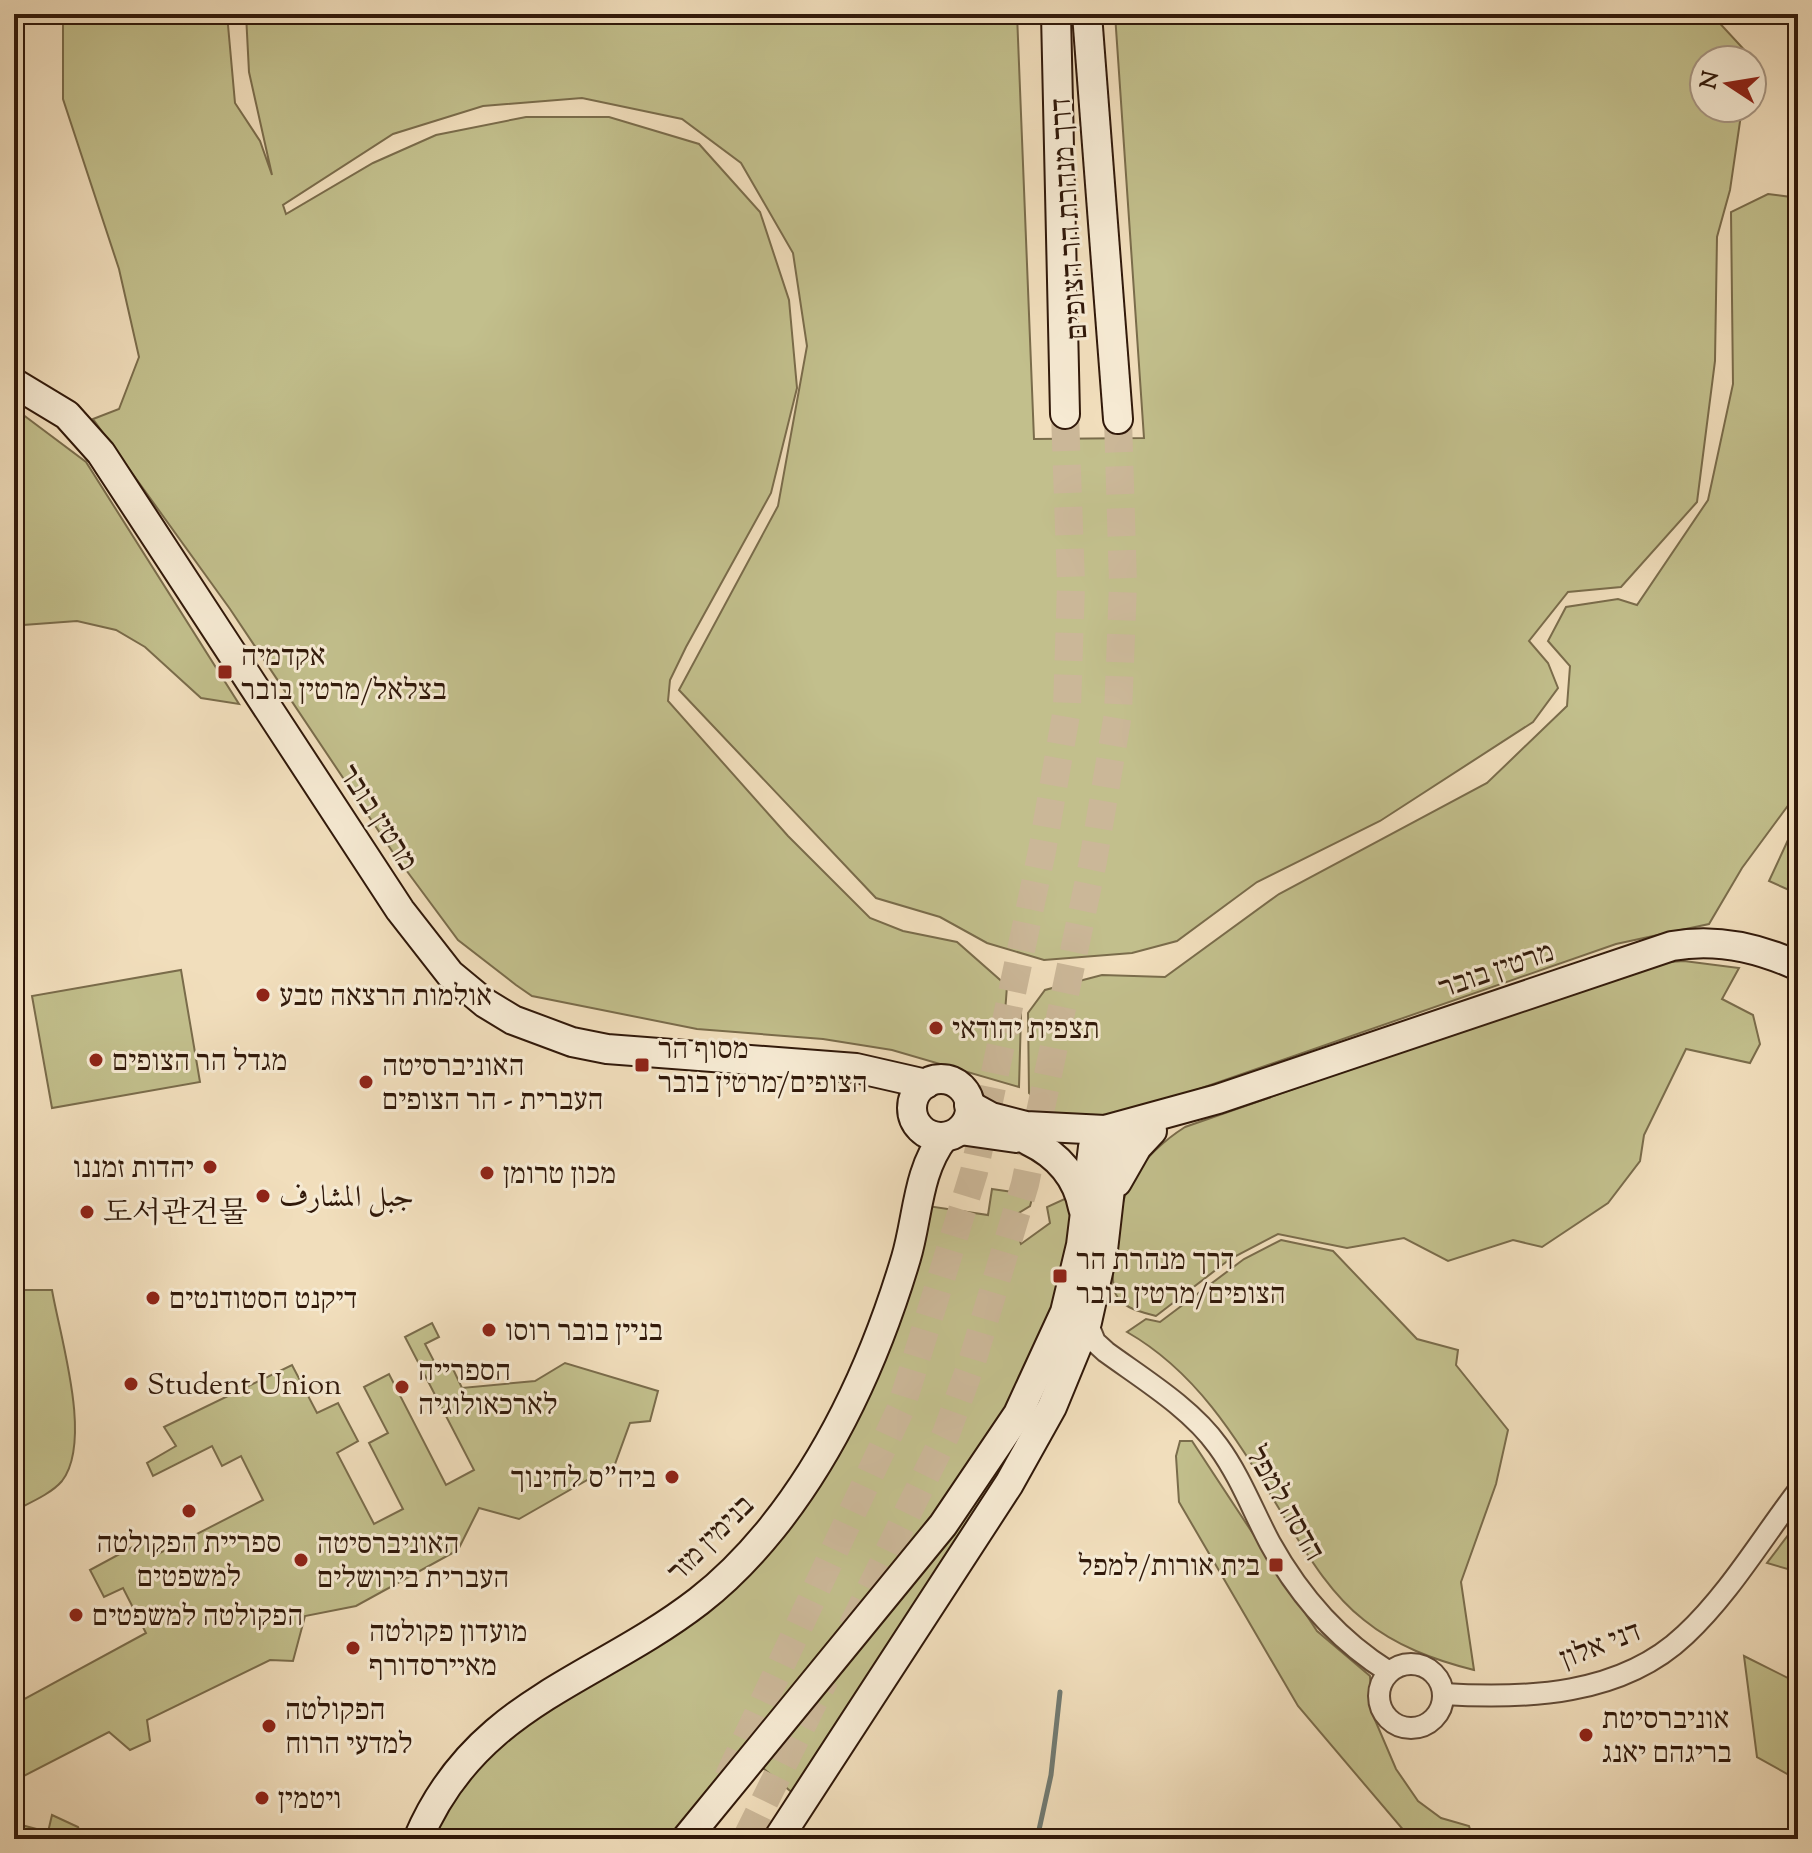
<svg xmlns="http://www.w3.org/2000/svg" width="1812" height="1853" font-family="'Sorts Mill Goudy',Amiri,'Noto Serif KR','Frank Ruhl Libre',serif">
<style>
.green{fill:#c2bf8c;stroke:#7a6c4b;stroke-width:2}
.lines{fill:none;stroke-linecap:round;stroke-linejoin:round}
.stream{stroke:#717a72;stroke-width:5}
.secondary-tunnel{stroke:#cbb798;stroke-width:28;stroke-dasharray:28 14;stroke-linecap:butt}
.street-casing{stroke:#614a36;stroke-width:24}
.secondary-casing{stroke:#31190a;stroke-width:32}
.street{stroke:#f6ead3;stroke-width:20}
.secondary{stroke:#f6ead3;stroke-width:28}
.poi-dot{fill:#8f2418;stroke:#f6ead3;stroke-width:3}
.labels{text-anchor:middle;stroke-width:6;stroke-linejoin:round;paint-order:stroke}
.street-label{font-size:30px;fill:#31190a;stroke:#f6ead3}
.poi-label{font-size:30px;fill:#31190a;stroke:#f6ead3;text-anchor:start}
</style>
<rect width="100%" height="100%" fill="#f1debc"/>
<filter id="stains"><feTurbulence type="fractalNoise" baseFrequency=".0025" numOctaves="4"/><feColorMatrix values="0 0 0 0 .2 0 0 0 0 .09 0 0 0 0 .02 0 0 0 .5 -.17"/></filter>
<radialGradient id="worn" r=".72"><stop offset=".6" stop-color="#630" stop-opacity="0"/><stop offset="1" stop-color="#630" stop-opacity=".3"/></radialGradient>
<g class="green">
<polygon points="63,14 227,14 235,103 260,141 272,175 249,72 246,14 1017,14 1034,439 1144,438 1115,14 1714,17 1750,56 1749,60 1704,60 1704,108 1742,108 1730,190 1717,237 1715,361 1697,502 1621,587 1568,592 1529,641 1548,663 1558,688 1533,722 1380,821 1257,882 1177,941 1132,953 1044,960 987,943 940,917 876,898 679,690 778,506 807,346 793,253 741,163 682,119 582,98 483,106 393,134 283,205 286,214 373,163 436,135 526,117 609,117 699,144 760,212 789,300 797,388 771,493 686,647 670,680 668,701 788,836 870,918 903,931 957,942 1007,986 1005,1013 1021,1014 1019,1087 892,1050 823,1039 697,1029 532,996 516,985 458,940 392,851 230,609 93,419 119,409 139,357 119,269 63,99"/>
<polygon points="1768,194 1798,198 1798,792 1742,868 1709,924 1616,944 1153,1105 1109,1116 1054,1115 1029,1093 1028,1013 1045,990 1102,975 1165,977 1279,894 1487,783 1567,706 1570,666 1548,641 1566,607 1618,599 1637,605 1708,500 1733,384 1731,212"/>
<polygon points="14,408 86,462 239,704 201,698 145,647 116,630 77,621 23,625 14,629"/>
<polygon points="1798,834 1798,894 1769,881 1788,840"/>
<path d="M1684,961L1739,968L1722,999L1753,1015L1760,1044L1750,1063L1686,1049L1644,1135L1640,1161L1608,1203L1542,1247L1513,1240L1448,1261L1404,1238L1347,1248L1278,1234L1230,1259L1156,1316C1142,1312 1128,1310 1118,1298C1104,1281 1121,1196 1132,1178C1147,1156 1163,1141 1185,1127L1654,963Z"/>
<polygon points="181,970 200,1082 52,1108 32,996"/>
<polygon points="992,1189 1033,1195 1030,1206 1012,1217 1021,1244 1050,1223 1047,1207 1069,1197 1073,1233 1046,1330 1015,1397 974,1465 671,1839 429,1839 484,1753 791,1517 928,1206 988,1215"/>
<path d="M1281,1240L1333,1251L1417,1339L1458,1350L1456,1365L1508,1430L1496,1484L1461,1582L1474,1670C1434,1660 1396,1646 1364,1620C1332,1595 1310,1559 1289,1525C1244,1452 1204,1376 1127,1332L1146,1319L1160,1322L1244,1259Z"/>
<path d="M14,1290H52C60,1337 93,1441 62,1481C51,1494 29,1503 14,1511Z"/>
<polygon points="432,1323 439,1337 425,1344 438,1369 453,1369 462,1388 535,1381 565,1363 658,1391 650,1421 630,1423 615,1464 519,1519 479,1508 458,1550 356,1606 305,1616 293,1661 270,1660 147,1720 150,1741 130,1750 109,1732 20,1778 14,1776 15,1704 146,1633 123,1588 104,1597 90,1570 149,1538 158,1554 263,1500 241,1456 222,1466 212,1446 153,1476 147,1463 176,1446 164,1427 292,1365 317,1413 338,1403 358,1441 337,1453 374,1524 403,1509 369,1443 388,1433 364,1387 389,1374 446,1485 474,1470 405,1337"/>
<polygon points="1044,1381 1032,1429 795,1795 757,1763"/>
<polygon points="1180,1441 1192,1441 1317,1631 1370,1676 1372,1713 1396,1769 1418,1801 1441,1818 1469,1826 1473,1839 1411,1839 1298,1706 1179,1502 1176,1456"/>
<polygon points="1798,1522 1798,1572 1767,1563"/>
<polygon points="1744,1656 1798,1683 1798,1780 1757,1757"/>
<polygon points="52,1815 78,1827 82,1839 14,1839 14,1823 48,1832"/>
</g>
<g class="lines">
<polyline class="stream" points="1037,1839 1051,1775 1060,1692"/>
<g class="secondary-tunnel">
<polyline points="852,1627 946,1434 972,1362 1025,1184 1093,861 1118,714 1123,584 1118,419"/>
<polyline points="728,1778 901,1408 974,1172 1042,851 1067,709 1071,584 1065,414"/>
<polyline points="746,1839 825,1679"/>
</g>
<defs>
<g id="street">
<path d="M1087,1322L1095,1342L1106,1352C1143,1379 1191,1408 1218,1446C1240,1476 1253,1511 1270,1543C1299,1595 1339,1641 1389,1672"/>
<circle cx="1411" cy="1696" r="32"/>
<path d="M1443,1694C1526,1699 1621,1696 1685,1635C1729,1594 1762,1538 1798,1491"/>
</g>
<g id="secondary">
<polyline points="1056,14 1065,414"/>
<polyline points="1087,14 1118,419"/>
<polyline points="14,383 67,415 101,453 400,910 450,974 485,1003 513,1020 572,1042 607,1049 856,1068 926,1084"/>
<circle cx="941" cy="1108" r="29"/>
<path d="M969,1105L991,1117L1026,1126L1105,1130L1218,1099L1672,946C1716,938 1757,947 1798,966"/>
<polyline points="960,1130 1016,1138"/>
<path d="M1029,1141C1058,1155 1077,1176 1083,1208"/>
<polyline points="1117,1182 1137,1147 1152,1131"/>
<path d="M418,1839C475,1703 594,1682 699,1601C726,1580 751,1554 772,1528C836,1448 877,1355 906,1258C918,1218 917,1171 944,1137"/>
<polyline points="686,1839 943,1525 1018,1414 1065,1312 1081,1245 1093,1147 1105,1130"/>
<polyline points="778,1839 1009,1484 1052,1407 1087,1322 1103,1250 1115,1145 1105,1130"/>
</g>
</defs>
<use href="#street" class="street-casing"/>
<use href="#secondary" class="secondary-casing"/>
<use href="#street" class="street"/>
<use href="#secondary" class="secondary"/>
</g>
<g class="poi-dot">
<rect x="217" y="664" width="16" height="16" rx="4"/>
<circle cx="263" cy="995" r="8"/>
<circle cx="936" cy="1028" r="8"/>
<circle cx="96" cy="1060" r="8"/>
<rect x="634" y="1057" width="16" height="16" rx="4"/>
<circle cx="366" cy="1082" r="8"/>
<circle cx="210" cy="1167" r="8"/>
<circle cx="487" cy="1173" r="8"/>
<circle cx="263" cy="1196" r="8"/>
<circle cx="87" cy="1212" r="8"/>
<rect x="1052" y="1268" width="16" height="16" rx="4"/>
<circle cx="153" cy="1298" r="8"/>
<circle cx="489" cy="1330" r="8"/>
<circle cx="131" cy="1384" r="8"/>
<circle cx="402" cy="1387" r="8"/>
<circle cx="672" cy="1477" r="8"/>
<circle cx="189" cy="1511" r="8"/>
<circle cx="301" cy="1560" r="8"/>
<rect x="1268" y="1557" width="16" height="16" rx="4"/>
<circle cx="76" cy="1615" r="8"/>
<circle cx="353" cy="1648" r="8"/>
<circle cx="269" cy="1726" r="8"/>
<circle cx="1586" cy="1735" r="8"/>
<circle cx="262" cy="1798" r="8"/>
</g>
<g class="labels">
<g class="street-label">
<text transform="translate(1068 219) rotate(-94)" y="10">דרך מנהרת הר הצופים</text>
<text transform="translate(379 817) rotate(57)" y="10">מרטין בובר</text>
<text transform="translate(1496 969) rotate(-19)" y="10">מרטין בובר</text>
<text transform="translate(1286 1503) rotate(60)" y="10">הדסה למפל</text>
<text transform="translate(710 1538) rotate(-45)" y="10">בנימין מזר</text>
<text transform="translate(1600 1644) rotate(-21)" y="10">דני אלון</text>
</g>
<g class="poi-label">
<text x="241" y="665">אקדמיה<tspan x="241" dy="34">בצלאל/מרטין בובר</tspan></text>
<text x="279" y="1005">אולמות הרצאה טבע</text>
<text x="952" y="1038">תצפית יהודאי</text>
<text x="658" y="1058">מסוף הר<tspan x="658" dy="34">הצופים/מרטין בובר</tspan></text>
<text x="112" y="1070">מגדל הר הצופים</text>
<text x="382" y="1075">האוניברסיטה<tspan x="382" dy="34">העברית - הר הצופים</tspan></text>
<text x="194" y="1177" text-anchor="end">יהדות זמננו</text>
<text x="503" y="1183">מכון טרומן</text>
<text x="279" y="1206">جبل المشارف</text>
<text x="103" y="1222">도서관건물</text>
<text x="1076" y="1269">דרך מנהרת הר<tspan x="1076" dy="34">הצופים/מרטין בובר</tspan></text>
<text x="169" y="1308">דיקנט הסטודנטים</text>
<text x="505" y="1340">בניין בובר רוסו</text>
<text x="418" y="1380">הספרייה<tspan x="418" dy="34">לארכאולוגיה</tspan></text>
<text x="147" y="1394">Student Union</text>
<text x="656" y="1487" text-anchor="end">ביה"ס לחינוך</text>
<text x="189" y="1552" text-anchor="middle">ספריית הפקולטה<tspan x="189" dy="34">למשפטים</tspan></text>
<text x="317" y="1553">האוניברסיטה<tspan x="317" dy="34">העברית בירושלים</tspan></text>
<text x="1260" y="1575" text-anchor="end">בית אורות/למפל</text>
<text x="92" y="1625">הפקולטה למשפטים</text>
<text x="369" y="1641">מועדון פקולטה<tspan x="369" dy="34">מאיירסדורף</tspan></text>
<text x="285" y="1719">הפקולטה<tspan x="285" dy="34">למדעי הרוח</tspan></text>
<text x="1602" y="1728">אוניברסיטת<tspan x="1602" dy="34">בריגהם יאנג</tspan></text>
<text x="278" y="1808">ויטמין</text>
</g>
</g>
<rect width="1812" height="1853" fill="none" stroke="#f1debc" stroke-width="48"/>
<rect x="16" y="16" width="1780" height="1821" fill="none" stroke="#31190a" stroke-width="4"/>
<rect x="24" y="24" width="1764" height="1805" fill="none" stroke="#31190a" stroke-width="2"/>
<g transform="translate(1728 84) rotate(282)"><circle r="38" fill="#f6ead3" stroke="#a79683" stroke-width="2"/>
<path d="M0-6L14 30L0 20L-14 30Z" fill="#8f2418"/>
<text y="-12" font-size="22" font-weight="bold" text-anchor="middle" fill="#31190a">N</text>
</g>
<rect width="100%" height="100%" filter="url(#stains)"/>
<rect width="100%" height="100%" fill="url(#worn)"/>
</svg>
